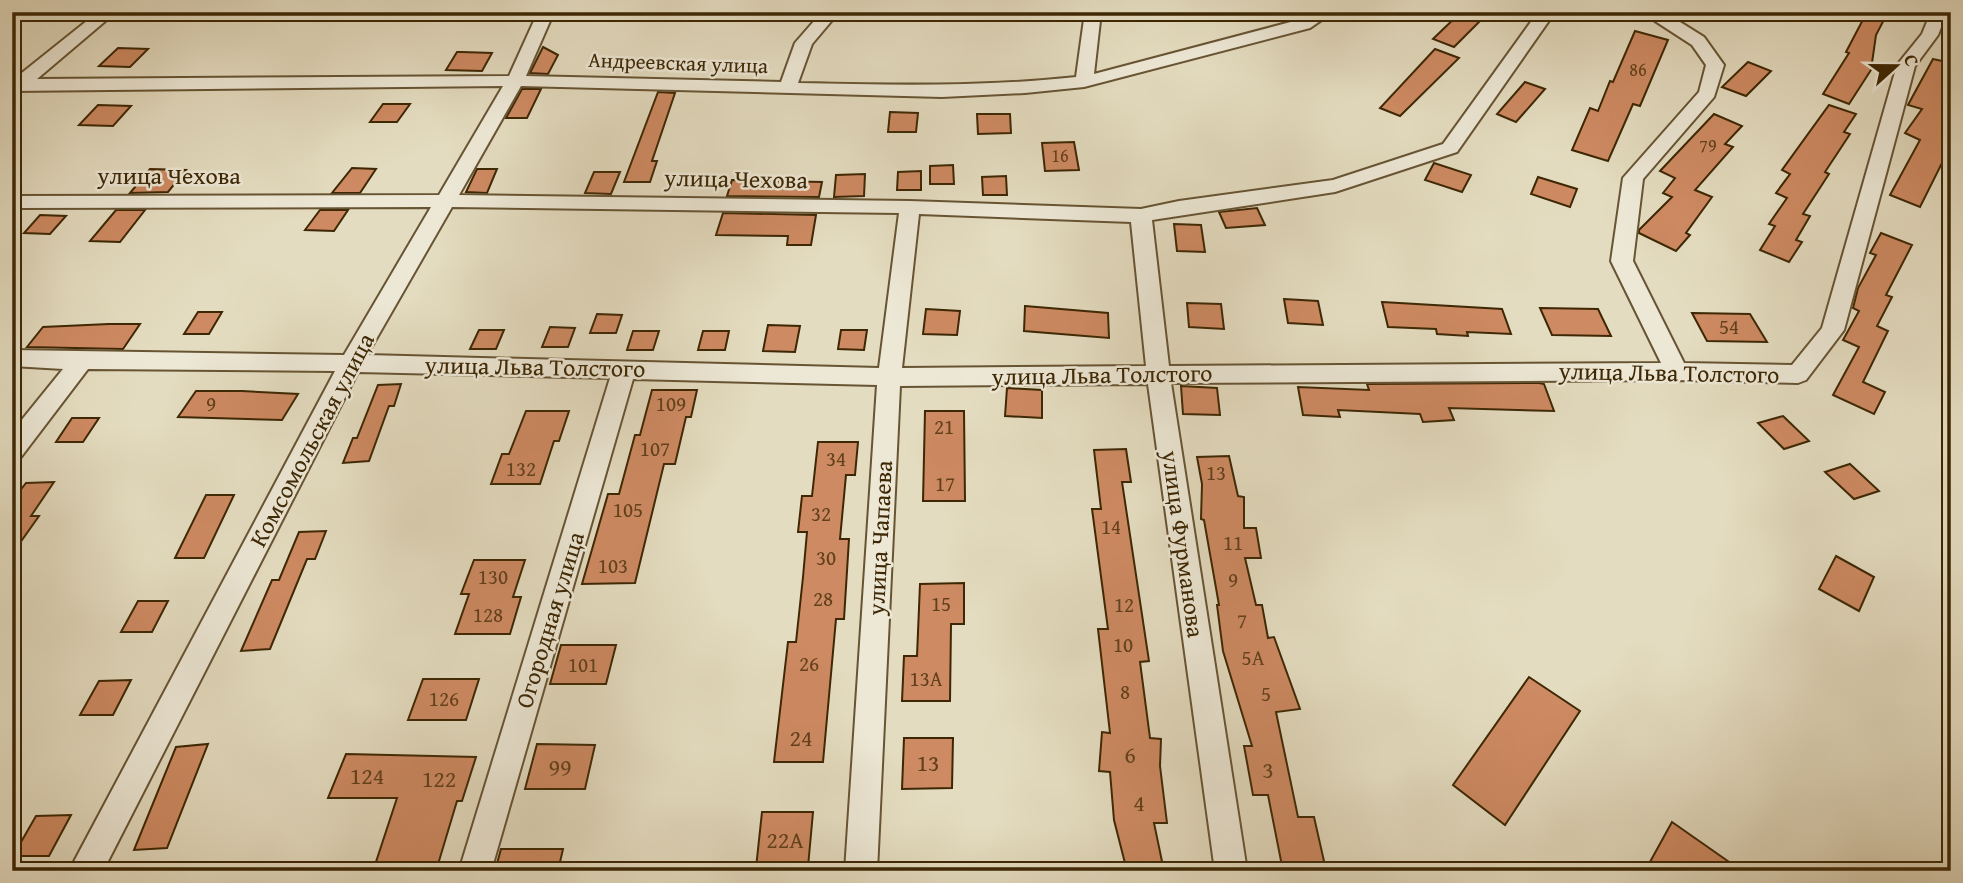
<svg xmlns="http://www.w3.org/2000/svg" width="1963" height="883" font-family="'Gentium Book Plus',serif">
<style>
.building{fill:#ce8a62;stroke:#3d2704;stroke-width:2}
.lines{fill:none;stroke-linecap:round;stroke-linejoin:round}
.minor-casing{stroke:#675433;stroke-width:4}
.minor{fill:#ede8d6;fill-rule:evenodd}
.labels{text-anchor:middle;stroke-width:5;stroke-linejoin:round;paint-order:stroke}
.far-number-label{font-size:18px;fill:#61401c}
.far-street-label{font-size:21px;fill:#3d2704;stroke:#ede8d6}
.number-label{font-size:21px;fill:#61401c}
.street-label{font-size:24px;fill:#3d2704;stroke:#ede8d6}
.near-number-label{font-size:24px;fill:#61401c}
</style>
<rect width="100%" height="100%" fill="#e4dcc0"/>
<filter id="stains"><feTurbulence type="fractalNoise" baseFrequency=".00286" numOctaves="4"/><feColorMatrix values="0 0 0 0 .2 0 0 0 0 .09 0 0 0 0 .02 0 0 0 .5 -.17"/></filter>
<radialGradient id="worn" r=".72"><stop offset=".6" stop-color="#630" stop-opacity="0"/><stop offset="1" stop-color="#630" stop-opacity=".3"/></radialGradient>
<g class="building">
<polygon points="1461,12 1489,12 1454,47 1433,39"/>
<polygon points="1867,12 1888,12 1876,35 1871,70 1849,104 1823,94 1849,53 1846,52"/>
<polygon points="1635,31 1668,40 1640,106 1633,104 1608,161 1572,150 1590,108 1598,111 1610,81 1613,82"/>
<polygon points="543,47 558,55 548,74 530,73"/>
<polygon points="118,48 148,49 130,67 99,66"/>
<polygon points="1435,49 1459,58 1400,116 1380,108"/>
<polygon points="457,52 462,52 492,53 482,71 446,70"/>
<polygon points="1933,59 1951,63 1951,145 1920,207 1890,195 1920,140 1905,133 1922,109 1908,105"/>
<polygon points="1748,62 1771,71 1746,96 1722,87"/>
<polygon points="1525,82 1545,89 1516,122 1497,114"/>
<polygon points="522,89 541,89 527,118 506,118"/>
<polygon points="658,92 675,93 652,161 657,161 650,182 624,182"/>
<polygon points="383,104 410,104 397,122 370,122"/>
<polygon points="98,105 131,106 113,126 79,125"/>
<polygon points="1829,105 1856,114 1844,132 1850,134 1825,172 1829,174 1803,214 1810,216 1796,240 1802,242 1789,262 1760,250 1775,226 1769,224 1787,198 1776,193 1790,174 1782,170"/>
<polygon points="890,112 918,113 916,132 888,132"/>
<polygon points="977,114 1010,114 1011,133 978,134"/>
<polygon points="1714,114 1742,126 1725,144 1733,147 1695,190 1712,197 1686,233 1690,235 1676,251 1639,233 1639,230 1672,197 1663,193 1675,178 1660,171"/>
<polygon points="1074,142 1079,170 1045,171 1042,143"/>
<polygon points="1434,163 1471,175 1462,192 1425,180"/>
<polygon points="953,165 954,184 930,184 930,166"/>
<polygon points="352,168 376,169 360,193 332,193"/>
<polygon points="150,169 186,170 168,192 130,193"/>
<polygon points="477,169 497,169 487,193 466,192"/>
<polygon points="921,171 921,190 897,190 898,172"/>
<polygon points="594,172 620,172 611,194 585,193"/>
<polygon points="865,174 864,196 834,197 836,175"/>
<polygon points="1006,176 1007,195 983,195 982,177"/>
<polygon points="1538,177 1577,189 1570,207 1531,194"/>
<polygon points="732,180 822,182 819,197 727,196"/>
<polygon points="1257,208 1265,225 1226,228 1219,212"/>
<polygon points="116,210 145,210 120,242 90,241"/>
<polygon points="320,210 348,210 334,231 305,230"/>
<polygon points="723,213 816,215 811,245 787,245 788,236 716,235"/>
<polygon points="40,215 66,216 50,234 24,233"/>
<polygon points="1174,224 1201,225 1205,252 1177,251"/>
<polygon points="1881,233 1912,245 1886,295 1892,297 1877,326 1888,331 1863,382 1885,392 1874,414 1833,395 1859,347 1843,340 1859,311 1853,308 1858,288 1876,255 1870,253"/>
<polygon points="1284,299 1318,301 1323,325 1288,323"/>
<polygon points="1382,302 1502,309 1511,334 1467,332 1468,336 1437,334 1436,329 1388,327"/>
<polygon points="1187,303 1221,304 1224,329 1189,327"/>
<polygon points="1025,306 1108,313 1109,338 1024,331"/>
<polygon points="1540,308 1598,309 1611,336 1552,335"/>
<polygon points="926,309 960,311 957,335 923,334"/>
<polygon points="198,312 222,312 209,334 184,334"/>
<polygon points="1692,313 1750,314 1767,342 1707,341"/>
<polygon points="597,314 622,315 616,333 590,333"/>
<polygon points="109,324 140,324 123,349 27,347 43,327"/>
<polygon points="768,325 800,326 795,352 763,351"/>
<polygon points="550,327 575,328 568,347 542,347"/>
<polygon points="479,330 504,330 496,349 470,349"/>
<polygon points="841,330 867,330 864,350 838,349"/>
<polygon points="633,331 659,331 653,350 627,350"/>
<polygon points="703,331 729,331 725,350 698,350"/>
<polygon points="1539,383 1544,384 1554,411 1449,408 1454,420 1423,422 1420,414 1338,410 1340,417 1303,415 1298,387 1369,390 1367,384"/>
<polygon points="401,384 394,406 389,406 369,461 343,463 353,438 357,438 378,385"/>
<polygon points="1181,386 1217,388 1220,415 1183,414"/>
<polygon points="1007,388 1042,390 1042,418 1005,416"/>
<polygon points="652,390 697,390 691,417 686,417 675,464 664,464 635,583 582,584 608,494 619,494 635,435 640,435"/>
<polygon points="196,391 242,391 298,394 282,420 178,417"/>
<polygon points="526,411 569,411 559,441 554,441 540,484 491,484 502,454 509,454"/>
<polygon points="925,411 964,411 965,501 923,501"/>
<polygon points="1783,416 1809,441 1784,449 1758,423"/>
<polygon points="72,418 99,418 83,442 56,442"/>
<polygon points="818,442 858,442 855,475 846,475 840,539 849,539 844,619 836,619 823,762 774,762 788,642 796,642 803,577 807,532 798,532 802,496 812,496"/>
<polygon points="1126,449 1131,482 1122,482 1149,661 1140,662 1150,738 1161,739 1160,766 1167,823 1154,823 1164,871 1127,871 1114,820 1110,772 1099,771 1102,732 1110,733 1098,629 1108,629 1092,509 1101,509 1094,450"/>
<polygon points="1229,456 1238,496 1244,497 1244,528 1256,528 1261,558 1245,558 1256,605 1262,605 1268,638 1274,637 1300,709 1276,712 1298,817 1314,817 1326,870 1283,871 1268,795 1253,795 1244,746 1252,746 1223,651 1217,605 1219,605 1204,520 1201,519 1202,484 1197,457"/>
<polygon points="1850,464 1879,491 1854,499 1825,472"/>
<polygon points="54,482 31,516 39,516 12,554 12,501 26,483"/>
<polygon points="206,495 234,495 204,558 175,558"/>
<polygon points="326,531 315,559 307,559 270,649 241,651 272,580 279,580 299,532"/>
<polygon points="1836,556 1874,577 1859,611 1819,589"/>
<polygon points="474,560 525,560 513,597 521,597 510,634 455,634 469,594 461,594"/>
<polygon points="964,583 964,624 951,624 950,701 902,701 904,656 917,656 920,584"/>
<polygon points="138,601 168,601 152,632 121,632"/>
<polygon points="561,645 616,645 606,684 550,684"/>
<polygon points="1529,677 1580,711 1505,825 1453,785"/>
<polygon points="423,679 479,679 466,720 408,720"/>
<polygon points="131,680 113,715 80,715 99,681"/>
<polygon points="904,738 953,738 952,788 902,789"/>
<polygon points="208,744 167,848 134,850 176,747"/>
<polygon points="537,744 595,745 585,789 525,789"/>
<polygon points="346,754 476,757 462,801 457,801 436,871 373,871 397,798 328,798"/>
<polygon points="762,812 813,812 808,867 756,868"/>
<polygon points="71,815 49,856 13,856 36,816"/>
<polygon points="1672,822 1742,871 1645,871"/>
<polygon points="501,849 563,849 558,871 495,871"/>
</g>
<g class="lines">
<defs>
<path id="minor" d="M98,12H116L37,79L509,76L538,12H554L526,76L781,82L795,43L822,12H839L812,44L798,83C891,85 983,87 1076,77L1085,12H1101L1094,74L1298,20L1313,12H1333L1310,28L1084,87L1025,93L942,97L521,86L459,195L910,201L1141,209L1179,201L1333,180L1443,144L1538,12H1555L1457,152L1335,192L1152,220L1169,366L1661,363L1611,261L1623,178L1699,92L1706,65L1692,45L1655,21L1653,17L1657,12H1677L1672,17L1704,37L1724,65L1714,97L1643,179L1633,261L1684,363L1792,365L1822,328L1897,65L1922,34L1931,12H1947L1938,35L1915,66L1844,330L1806,380L1798,383L1677,380L1171,383L1247,871H1215L1148,384L900,386L877,871H845L877,385L633,379L491,871H459L610,378L358,372L103,871H69L335,371L88,369L21,457L12,460V432L63,369L12,366V350L344,355L431,207L12,208V196L439,195L503,86L12,91L13,80ZM452,207L899,213L879,368L367,355ZM919,214L1131,222L1146,366L902,368Z"/>
</defs>
<use href="#minor" class="minor-casing"/>
<use href="#minor" class="minor"/>
</g>
<g class="labels">
<g class="far-number-label">
<text x="1638" y="76">86</text>
<text x="1708" y="152">79</text>
<text x="1060" y="162">16</text>
</g>
<g class="far-street-label">
<text transform="translate(678 63) rotate(2)" y="7">Андреевская улица</text>
</g>
<g class="number-label">
<text x="1729" y="334">54</text>
<text x="211" y="411">9</text>
<text x="671" y="411">109</text>
<text x="944" y="434">21</text>
<text x="655" y="456">107</text>
<text x="836" y="466">34</text>
<text x="521" y="476">132</text>
<text x="1216" y="480">13</text>
<text x="945" y="491">17</text>
<text x="628" y="517">105</text>
<text x="821" y="521">32</text>
<text x="1111" y="534">14</text>
<text x="1233" y="550">11</text>
<text x="826" y="565">30</text>
<text x="613" y="573">103</text>
<text x="493" y="584">130</text>
<text x="1233" y="587">9</text>
<text x="823" y="606">28</text>
<text x="941" y="611">15</text>
<text x="1124" y="612">12</text>
<text x="488" y="622">128</text>
<text x="1242" y="628">7</text>
<text x="1123" y="652">10</text>
<text x="1253" y="665">5А</text>
<text x="809" y="671">26</text>
<text x="583" y="672">101</text>
<text x="926" y="686">13А</text>
<text x="1125" y="699">8</text>
<text x="1266" y="701">5</text>
<text x="444" y="706">126</text>
</g>
<g class="street-label">
<text x="169" y="184">улица Чехова</text>
<text transform="translate(736 179) rotate(1)" y="8">улица Чехова</text>
<text transform="translate(535 367) rotate(1)" y="8">улица Льва Толстого</text>
<text transform="translate(1669 373) rotate(1)" y="8">улица Льва Толстого</text>
<text transform="translate(1102 375) rotate(-1)" y="8">улица Льва Толстого</text>
<text transform="translate(312 440) rotate(-62)" y="8">Комсомольская улица</text>
<text transform="translate(880 538) rotate(-87)" y="8">улица Чапаева</text>
<text transform="translate(1183 544) rotate(82)" y="8">улица Фурманова</text>
<text transform="translate(550 620) rotate(-73)" y="8">Огородная улица</text>
</g>
<g class="near-number-label">
<text x="801" y="746">24</text>
<text x="1130" y="763">6</text>
<text x="928" y="771">13</text>
<text x="560" y="775">99</text>
<text x="1268" y="778">3</text>
<text x="367" y="784">124</text>
<text x="439" y="787">122</text>
<text x="1139" y="811">4</text>
<text x="785" y="848">22А</text>
</g>
</g>
<rect width="1963" height="883" fill="none" stroke="#e4dcc0" stroke-width="42"/>
<rect x="14" y="14" width="1935" height="855" fill="none" stroke="#3d2704" stroke-width="3.5"/>
<rect x="21" y="21" width="1921" height="841" fill="none" stroke="#3d2704" stroke-width="2"/>
<g transform="translate(1896 66) rotate(69)" stroke="#ede8d6" stroke-width="5" paint-order="stroke">
<path d="M0-5L12 26L0 18L-12 26Z" fill="#3d2704"/>
<text y="-10" font-size="19" font-weight="bold" text-anchor="middle" fill="#3d2704">С</text>
</g>
<rect width="100%" height="100%" filter="url(#stains)"/>
<rect width="100%" height="100%" fill="url(#worn)"/>
</svg>
